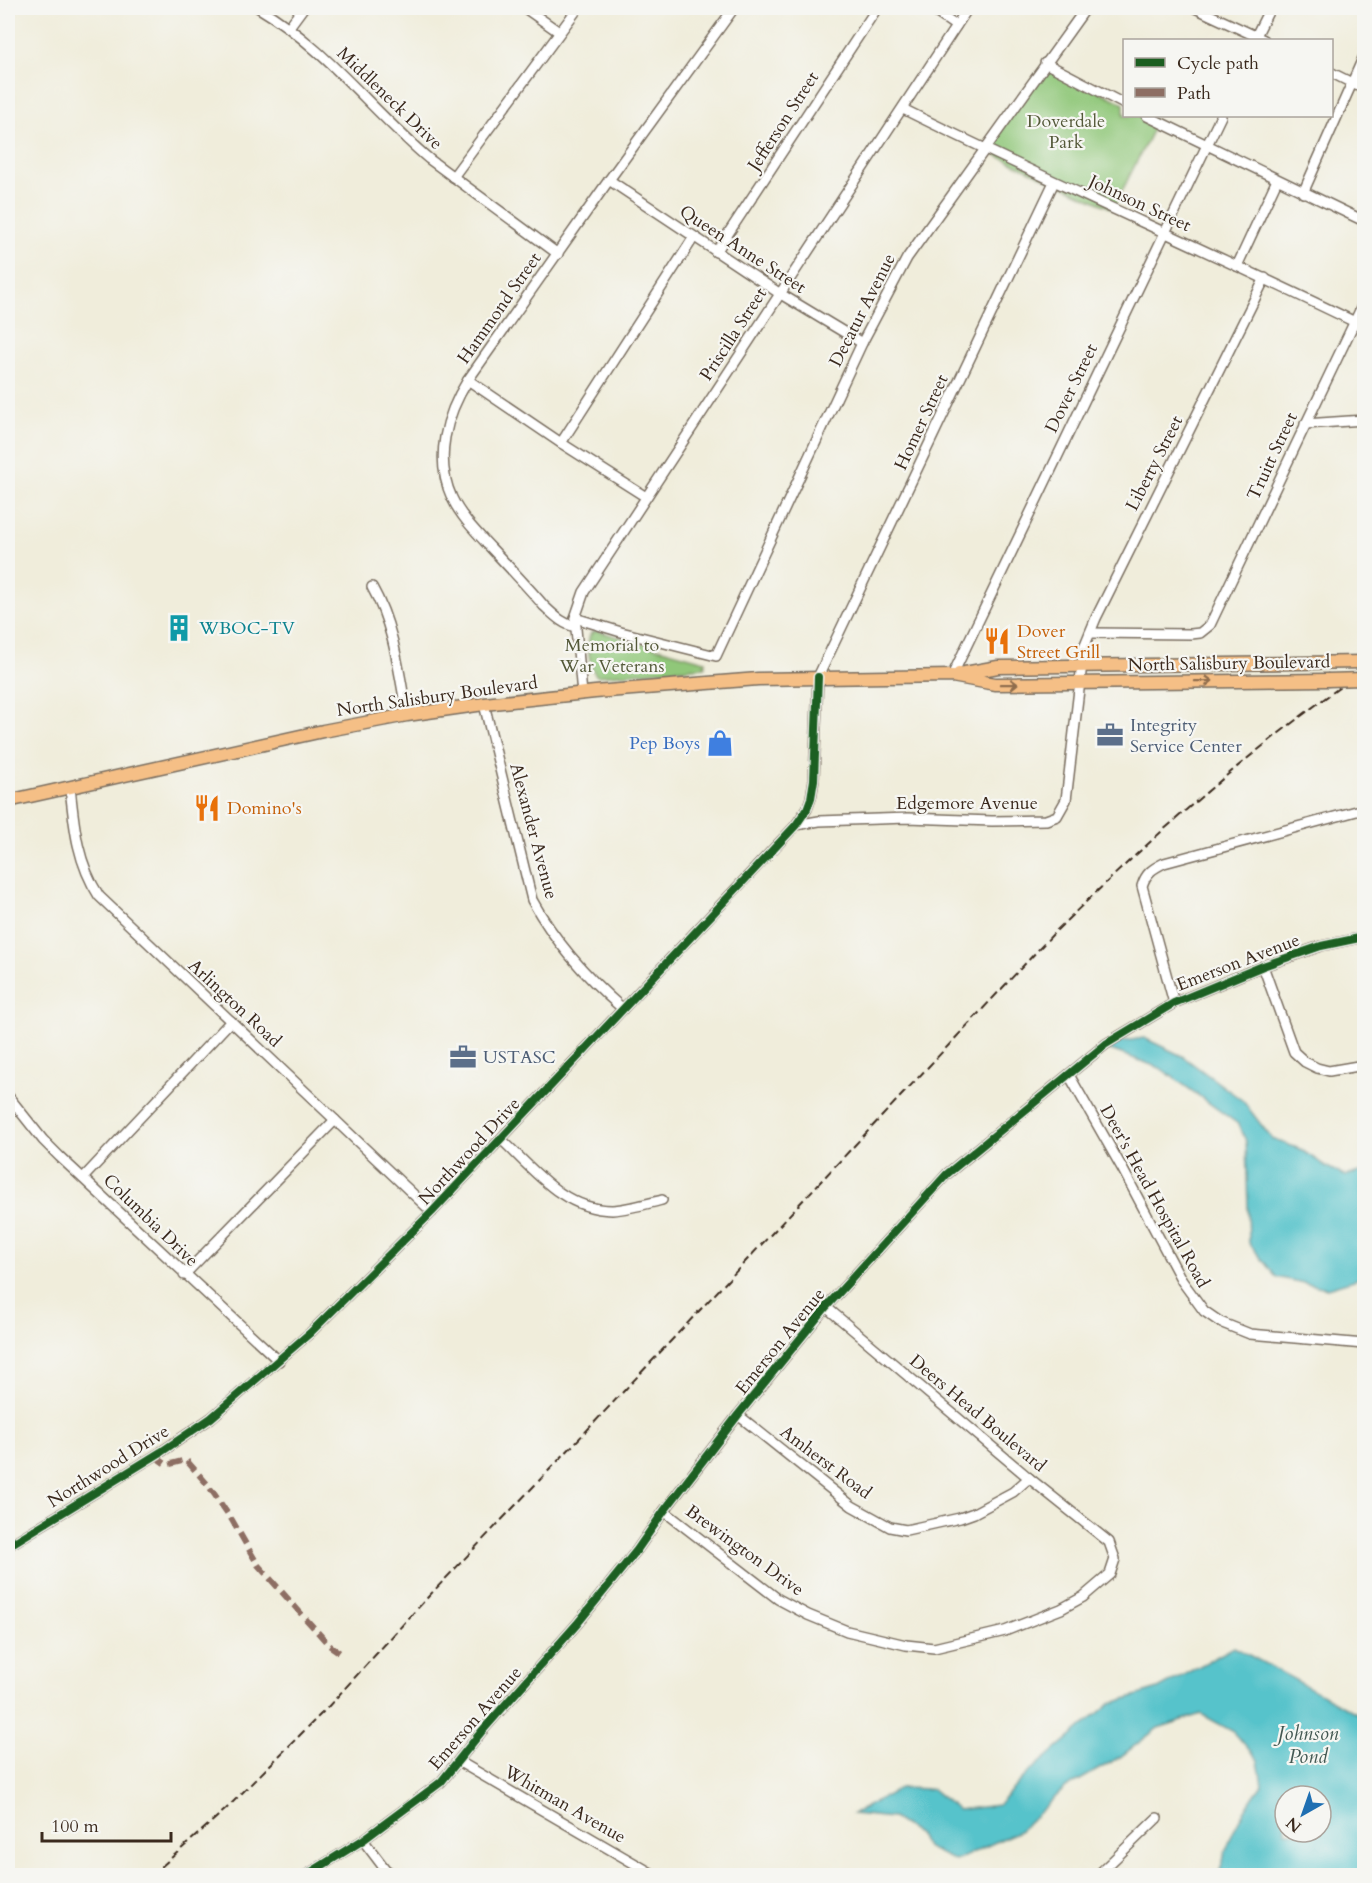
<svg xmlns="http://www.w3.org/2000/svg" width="1372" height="1883" font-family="Cardo,serif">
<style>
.green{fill:#90c779;stroke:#66784c;stroke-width:1.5}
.water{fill:#56c3cb;stroke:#487674;stroke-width:1.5;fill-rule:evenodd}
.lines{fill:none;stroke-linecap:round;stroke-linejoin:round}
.minor-casing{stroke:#7a6e60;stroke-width:12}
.major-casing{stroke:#7a6e60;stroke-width:15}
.minor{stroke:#fff;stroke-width:9}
.major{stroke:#f5bf86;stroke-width:12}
.rail{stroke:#3b2a1e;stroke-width:2;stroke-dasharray:9 4.5;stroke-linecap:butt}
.major-bridge-casing{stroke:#7a6e60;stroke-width:15;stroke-linecap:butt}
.major-bridge{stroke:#f5bf86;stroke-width:12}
.quiet{stroke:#8d6e63;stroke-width:6;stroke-dasharray:12 6;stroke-linecap:butt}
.cycleway-casing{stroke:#f6f6f2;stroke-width:11}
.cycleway{stroke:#1b5e20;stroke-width:8}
.oneway{stroke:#8f6d4d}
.labels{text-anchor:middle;stroke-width:4.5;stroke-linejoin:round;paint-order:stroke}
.street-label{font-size:18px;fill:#3b2a1e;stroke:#f6f6f2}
.park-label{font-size:18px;fill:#545939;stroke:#f6f6f2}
.culture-label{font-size:18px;fill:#0d838f;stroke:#f6f6f2;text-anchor:start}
.food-label{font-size:18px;fill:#c56008;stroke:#f6f6f2;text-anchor:start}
.service-label{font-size:18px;fill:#4e5e75;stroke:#f6f6f2;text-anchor:start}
.shop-label{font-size:18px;fill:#366cbe;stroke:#f6f6f2;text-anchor:end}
.water-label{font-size:20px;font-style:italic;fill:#435852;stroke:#f6f6f2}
</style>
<rect width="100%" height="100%" fill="#f6f6f2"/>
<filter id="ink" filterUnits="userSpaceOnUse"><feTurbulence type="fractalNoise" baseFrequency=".0167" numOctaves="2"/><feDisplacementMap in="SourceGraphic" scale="12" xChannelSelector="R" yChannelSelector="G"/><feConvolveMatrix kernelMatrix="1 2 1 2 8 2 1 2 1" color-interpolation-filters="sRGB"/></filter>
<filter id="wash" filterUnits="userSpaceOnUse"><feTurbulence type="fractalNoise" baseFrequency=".008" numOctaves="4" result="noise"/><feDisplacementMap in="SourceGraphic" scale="24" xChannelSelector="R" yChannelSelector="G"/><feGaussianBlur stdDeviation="1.35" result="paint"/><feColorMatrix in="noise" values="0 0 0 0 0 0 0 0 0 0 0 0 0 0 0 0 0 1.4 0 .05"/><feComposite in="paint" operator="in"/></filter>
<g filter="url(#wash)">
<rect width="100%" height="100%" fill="#f0eddb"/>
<g class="green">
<polygon points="1045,63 1124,104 1124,116 1147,116 1157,121 1113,209 985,150"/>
<path d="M597,631L705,661V667L597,676C589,669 586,642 591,633Z"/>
</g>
<g class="water">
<polygon points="1144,1038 1182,1056 1243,1101 1272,1139 1300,1149 1327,1167 1345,1176 1364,1171 1364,1277 1327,1288 1276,1277 1249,1243 1246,1141 1238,1124 1160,1068 1108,1049 1118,1042"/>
<path d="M1234,1647L1364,1717V1875H1219C1227,1840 1240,1814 1262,1785L1258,1760L1234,1732L1201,1714L1158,1728L1120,1757L1064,1789L1019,1831L955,1861L926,1847L919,1835L893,1818L853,1814L900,1788L932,1789L958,1810L998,1805L1027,1774L1109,1704L1158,1689ZM1285,1796H1321V1832H1285Z"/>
</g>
</g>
<g filter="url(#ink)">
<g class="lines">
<defs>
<g id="minor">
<path d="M259,8C325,47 371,110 429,159L558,254"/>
<polyline points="525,8 559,32"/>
<polyline points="930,8 956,26"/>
<polyline points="1195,8 1264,40"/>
<polyline points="289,27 303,8"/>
<polyline points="1254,40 1270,8"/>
<polyline points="1045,63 1124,104"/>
<polyline points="1332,73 1364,89"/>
<path d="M903,109C1052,183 1205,249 1355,322H1364"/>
<polyline points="1147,116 1364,221"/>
<polyline points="453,177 578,8"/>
<polyline points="609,180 779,293 862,343"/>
<polyline points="1303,193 1364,56"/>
<polyline points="716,252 877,8"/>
<polyline points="1237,266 1277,180"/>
<polyline points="468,380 561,443 646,497"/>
<polyline points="1305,424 1364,420"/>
<polyline points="561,443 694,237"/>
<path d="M372,587C394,626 399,672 407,715"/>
<polyline points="575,618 621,632 716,656 862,343 907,258 1086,8"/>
<path d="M576,627C562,624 554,615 544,606C527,586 509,567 491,548C477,533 461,517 452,498C434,458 446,415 468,380L609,180L734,8"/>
<polyline points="1090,633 1191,634 1200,633 1210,625 1364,302"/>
<polyline points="952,676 1221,116"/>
<polyline points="582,694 575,618 584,592 968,8"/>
<path d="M484,704L532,900C555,942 586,977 623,1009"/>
<path d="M70,787C74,826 77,862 99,896L432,1212"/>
<polyline points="796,825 819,821 908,818 992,821 1046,820 1057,816 1066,800 1084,647 1096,618 1265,278"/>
<polyline points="1263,966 1294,1052 1305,1062 1317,1068 1329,1071 1364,1065"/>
<path d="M1174,1003L1142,886C1146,873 1152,869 1164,863L1364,809"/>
<polyline points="1069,1075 1122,1168 1182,1281 1204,1311 1220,1322 1250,1334 1364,1344"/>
<polyline points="8,1096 43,1140 60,1157 279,1361"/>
<path d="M501,1139C534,1170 564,1210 612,1210C628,1209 646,1204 662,1200"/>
<polyline points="83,1178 231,1021"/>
<polyline points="184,1275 335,1120"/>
<polyline points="738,1415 852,1506 890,1527 906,1530 960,1518 974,1513 1013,1492 1029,1478"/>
<polyline points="664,1511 778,1599 808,1615 847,1631 906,1645 934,1648 1005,1631 1061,1609 1083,1597 1110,1574 1115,1559 1109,1542 1029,1478 826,1307"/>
<polyline points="8,1546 161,1452 211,1418 310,1333 432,1212 796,825 807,809 811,798 814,780 818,677 1054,182"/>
<polyline points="458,1761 656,1876"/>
<polyline points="363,1840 385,1869 394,1876"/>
<polyline points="305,1876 363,1840 441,1782 482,1731 577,1624 637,1550 664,1511 738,1415 826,1307 947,1174 1106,1044 1174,1003 1263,966 1321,946 1364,937"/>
<polyline points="1097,1876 1157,1818"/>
</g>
<g id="major">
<polyline points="959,674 998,667 1364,662"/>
<polyline points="8,801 323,731 407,715 484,704 595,692 758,679 952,676 995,684 1327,680"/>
</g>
</defs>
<use href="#minor" class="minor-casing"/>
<use href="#major" class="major-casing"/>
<use href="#minor" class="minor"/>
<use href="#major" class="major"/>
<path class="rail" d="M151,1876L226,1809L327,1708L428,1597L575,1443L1054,933C1151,837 1253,748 1364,670"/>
<defs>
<polyline id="major-bridge" points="1327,680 1364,679"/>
</defs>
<use href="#major-bridge" class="major-bridge-casing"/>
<use href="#major-bridge" class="major-bridge"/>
<polyline class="quiet" points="158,1454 160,1460 167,1465 186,1460 208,1485 232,1520 258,1565 329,1645 343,1655"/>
<defs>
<g id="cycleway">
<polyline points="8,1546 161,1452 211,1418 310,1333 432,1212 768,855 796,825 807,809 811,798 814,780 818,677"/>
<polyline points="305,1876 363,1840 441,1782 482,1731 577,1624 637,1550 664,1511 738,1415 826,1307 947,1174 1106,1044 1174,1003 1263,966 1321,946 1364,937"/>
</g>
</defs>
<use href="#cycleway" class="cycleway-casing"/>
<use href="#cycleway" class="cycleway"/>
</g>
<defs><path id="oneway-shaft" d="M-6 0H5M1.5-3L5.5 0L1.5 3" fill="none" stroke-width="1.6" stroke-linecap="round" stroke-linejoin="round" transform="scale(1.5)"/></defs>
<g class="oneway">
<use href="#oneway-shaft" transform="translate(1204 681) rotate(-1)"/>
<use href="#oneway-shaft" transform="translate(1009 684) rotate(-1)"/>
</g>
</g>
<defs>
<symbol id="building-bare" viewBox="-9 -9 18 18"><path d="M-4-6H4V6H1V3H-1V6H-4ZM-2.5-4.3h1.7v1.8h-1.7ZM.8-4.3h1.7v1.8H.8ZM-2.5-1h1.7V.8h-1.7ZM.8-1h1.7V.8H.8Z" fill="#0f9aa8" stroke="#f6f6f2" stroke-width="2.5" paint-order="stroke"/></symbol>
<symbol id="restaurant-bare" viewBox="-9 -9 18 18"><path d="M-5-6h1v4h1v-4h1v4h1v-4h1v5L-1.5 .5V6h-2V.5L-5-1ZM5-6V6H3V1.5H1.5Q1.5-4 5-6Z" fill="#e8710a" stroke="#f6f6f2" stroke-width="2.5" paint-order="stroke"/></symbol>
<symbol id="office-bare" viewBox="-9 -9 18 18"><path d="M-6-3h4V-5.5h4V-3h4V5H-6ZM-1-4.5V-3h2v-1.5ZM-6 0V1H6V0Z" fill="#5c6f8a" stroke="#f6f6f2" stroke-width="2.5" paint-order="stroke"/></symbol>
<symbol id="shop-bare" viewBox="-9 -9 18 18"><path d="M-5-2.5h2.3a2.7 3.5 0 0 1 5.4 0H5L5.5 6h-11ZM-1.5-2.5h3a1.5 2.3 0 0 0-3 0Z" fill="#3f7fe0" stroke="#f6f6f2" stroke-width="2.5" paint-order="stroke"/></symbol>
</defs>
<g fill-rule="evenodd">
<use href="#building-bare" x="160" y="609" width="38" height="38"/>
<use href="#restaurant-bare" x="978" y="622" width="38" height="38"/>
<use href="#office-bare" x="1091" y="716" width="38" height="38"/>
<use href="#shop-bare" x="701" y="724" width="38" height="38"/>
<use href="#restaurant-bare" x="188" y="789" width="38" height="38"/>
<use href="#office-bare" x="444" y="1038" width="38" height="38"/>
</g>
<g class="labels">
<g class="street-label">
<text transform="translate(390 98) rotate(44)" y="6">Middleneck Drive</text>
<text transform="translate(783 121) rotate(-57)" y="6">Jefferson Street</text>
<text transform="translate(1140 203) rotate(25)" y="6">Johnson Street</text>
<text transform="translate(743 249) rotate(33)" y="6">Queen Anne Street</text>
<text transform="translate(499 308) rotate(-55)" y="6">Hammond Street</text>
<text transform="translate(862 310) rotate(-63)" y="6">Decatur Avenue</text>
<text transform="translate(733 334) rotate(-57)" y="6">Priscilla Street</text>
<text transform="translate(1071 388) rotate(-64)" y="6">Dover Street</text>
<text transform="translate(921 422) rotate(-65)" y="6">Homer Street</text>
<text transform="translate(1272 456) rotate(-65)" y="6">Truitt Street</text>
<text transform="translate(1154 463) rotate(-63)" y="6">Liberty Street</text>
<text transform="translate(1229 663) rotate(-1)" y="6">North Salisbury Boulevard</text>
<text transform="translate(437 696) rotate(-8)" y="6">North Salisbury Boulevard</text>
<text x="967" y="809">Edgemore Avenue</text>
<text transform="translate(534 831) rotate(75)" y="6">Alexander Avenue</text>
<text transform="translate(1238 962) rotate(-21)" y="6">Emerson Avenue</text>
<text transform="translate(235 1003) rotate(43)" y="6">Arlington Road</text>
<text transform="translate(469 1151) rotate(-47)" y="6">Northwood Drive</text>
<text transform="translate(1155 1196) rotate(61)" y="6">Deer's Head Hospital Road</text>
<text transform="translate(151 1220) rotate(44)" y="6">Columbia Drive</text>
<text transform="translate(780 1341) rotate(-51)" y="6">Emerson Avenue</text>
<text transform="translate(978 1413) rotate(40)" y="6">Deers Head Boulevard</text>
<text transform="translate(826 1462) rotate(37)" y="6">Amherst Road</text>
<text transform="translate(108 1466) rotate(-32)" y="6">Northwood Drive</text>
<text transform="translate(745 1550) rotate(36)" y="6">Brewington Drive</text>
<text transform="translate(475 1718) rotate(-49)" y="6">Emerson Avenue</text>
<text transform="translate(565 1804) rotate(30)" y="6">Whitman Avenue</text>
</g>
<g class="park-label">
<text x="1066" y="127">Doverdale<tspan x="1066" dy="21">Park</tspan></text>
<text x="612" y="651">Memorial to<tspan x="612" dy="21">War Veterans</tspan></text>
</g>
<g class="culture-label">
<text x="199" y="634">WBOC-TV</text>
</g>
<g class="food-label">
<text x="1017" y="637">Dover<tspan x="1017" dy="21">Street Grill</tspan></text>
<text x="227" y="814">Domino's</text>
</g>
<g class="service-label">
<text x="1130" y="731">Integrity<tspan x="1130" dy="21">Service Center</tspan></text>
<text x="483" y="1063">USTASC</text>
</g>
<g class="shop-label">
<text x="700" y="749">Pep Boys</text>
</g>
<g class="water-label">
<text x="1308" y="1740">Johnson<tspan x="1308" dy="23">Pond</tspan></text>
</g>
</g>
<rect width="1372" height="1883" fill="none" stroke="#f6f6f2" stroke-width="30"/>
<rect x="1123" y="39" width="210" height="78" fill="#f6f6f2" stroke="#aba49d" stroke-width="1.5"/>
<rect x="1135" y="58" width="30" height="9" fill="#1b5e20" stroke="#aba49d" stroke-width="1.5"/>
<text x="1177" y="69" font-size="18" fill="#3b2a1e">Cycle path</text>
<rect x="1135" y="88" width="30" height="9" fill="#8d6e63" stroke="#aba49d" stroke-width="1.5"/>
<text x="1177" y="99" font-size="18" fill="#3b2a1e">Path</text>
<g transform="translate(1303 1814) rotate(220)"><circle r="28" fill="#f6f6f2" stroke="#aba49d" stroke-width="1.5"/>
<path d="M0-4.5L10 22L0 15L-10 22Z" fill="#1f6fb2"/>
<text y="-9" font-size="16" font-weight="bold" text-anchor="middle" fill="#3b2a1e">N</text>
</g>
<path d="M42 1832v9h129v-9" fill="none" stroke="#3b2a1e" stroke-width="3"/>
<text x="51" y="1832" font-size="18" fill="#3b2a1e" stroke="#f6f6f2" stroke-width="4.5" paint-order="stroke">100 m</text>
</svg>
